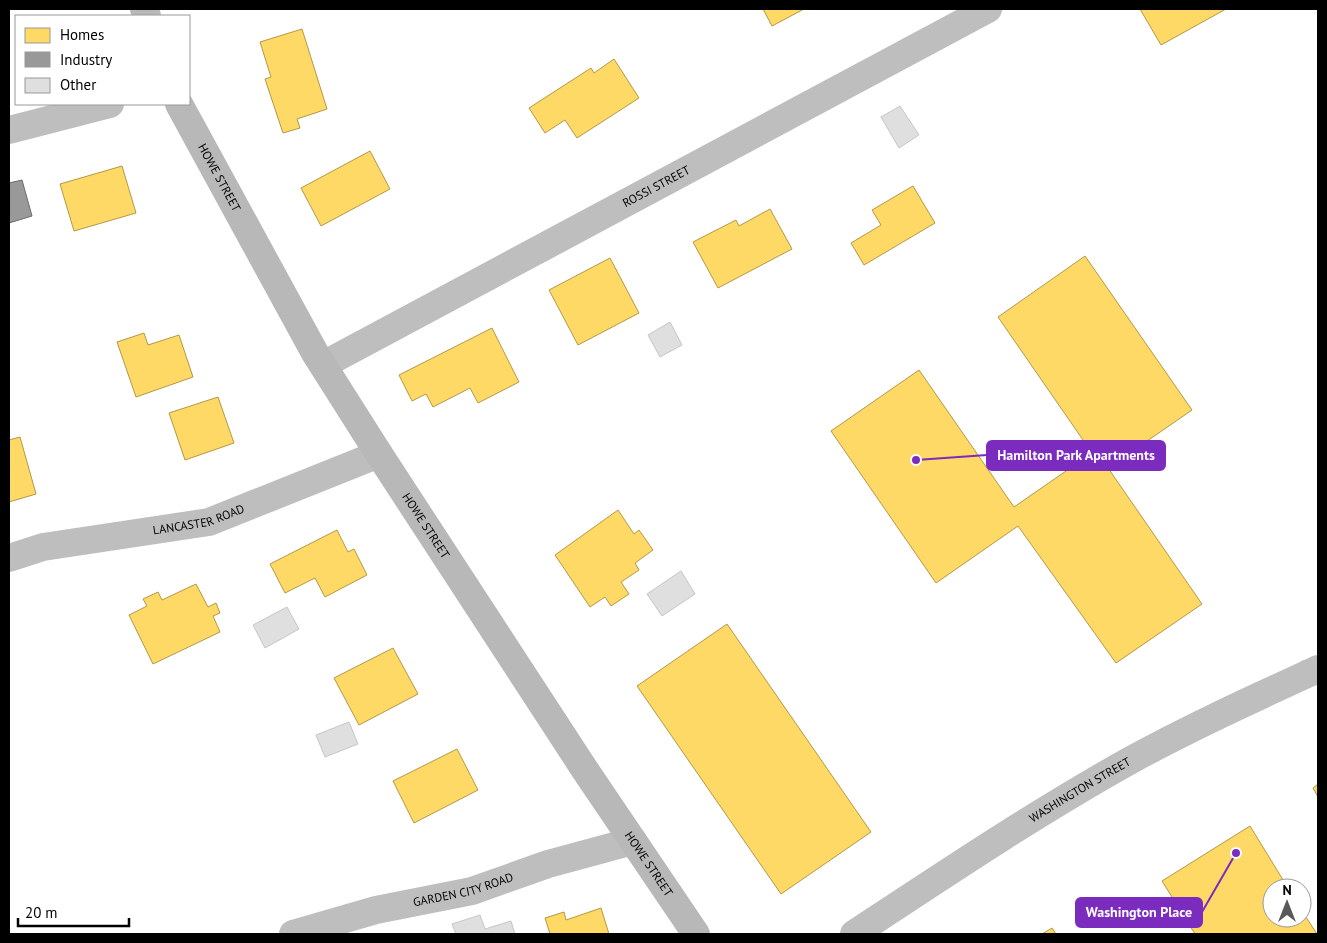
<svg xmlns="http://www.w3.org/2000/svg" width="1327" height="943" font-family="'PT Sans',sans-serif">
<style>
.homes{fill:#ffd966;stroke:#b29847}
.industry{fill:#999;stroke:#6b6b6b}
.building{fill:#dfdfdf;stroke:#c6c6c6}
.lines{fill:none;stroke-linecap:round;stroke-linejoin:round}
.minor{stroke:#bebebe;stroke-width:28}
.tertiary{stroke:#bebebe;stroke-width:28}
.secondary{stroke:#b8b8b8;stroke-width:28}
.labels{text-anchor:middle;stroke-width:5;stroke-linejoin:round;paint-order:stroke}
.street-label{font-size:12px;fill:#000;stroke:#fff}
.leader{fill:none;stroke:#7b2cbf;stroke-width:2}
.callout-dot{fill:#7b2cbf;stroke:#fff;stroke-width:2}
.callout{fill:#7b2cbf;stroke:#7b2cbf;stroke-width:2}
.callout-label{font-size:14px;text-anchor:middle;font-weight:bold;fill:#fff}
</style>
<rect width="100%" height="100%" fill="#fff"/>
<g class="homes">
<polygon points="763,9 804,9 772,26"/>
<polygon points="1140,9 1226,9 1161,45"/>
<polygon points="302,29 327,109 297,119 300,128 283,133 265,79 271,77 260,42"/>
<polygon points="614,59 639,98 577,138 565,120 545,133 529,108 591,68 594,73"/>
<polygon points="370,151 390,189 321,226 301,188"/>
<polygon points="122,166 136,213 74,231 60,184"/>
<polygon points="913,186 935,223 864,265 851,243 881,225 872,210"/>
<polygon points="770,209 792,249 718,288 693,242 736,220 739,226"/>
<polygon points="1085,256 1192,410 1108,468 1202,604 1116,663 1018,526 936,583 831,431 919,370 1014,507 1092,453 998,317"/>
<polygon points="610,258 639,313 578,345 549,290"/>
<polygon points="492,328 519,382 478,403 470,388 433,407 426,394 412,401 399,375"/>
<polygon points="144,333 148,345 179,335 193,377 136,397 117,342"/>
<polygon points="218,397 234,443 185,460 169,413"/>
<polygon points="20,437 36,494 9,502 9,440"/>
<polygon points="618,510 634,534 639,530 653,550 635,563 639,570 621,582 629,594 611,606 605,597 590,607 555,555"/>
<polygon points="337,530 348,552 354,549 367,575 325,597 315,578 285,593 270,564"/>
<polygon points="196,584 208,607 216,603 220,613 213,616 220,632 153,664 129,615 147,606 143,599 158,592 162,600"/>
<polygon points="727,624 871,832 781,894 637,686"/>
<polygon points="393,648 418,694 359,725 334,678"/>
<polygon points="457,749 478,790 414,823 393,781"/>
<polygon points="1318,784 1318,797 1313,788"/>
<polygon points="1250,826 1288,888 1272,888 1272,918 1302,918 1302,911 1317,934 1195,934 1162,881"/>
<polygon points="601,908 609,934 550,934 545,918 564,912 566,920"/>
<polygon points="1052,928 1056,934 1042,934"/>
</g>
<polygon class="industry" points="22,180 32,216 9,223 9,183"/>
<g class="building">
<polygon points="900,106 919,135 899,148 881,117"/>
<polygon points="670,322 682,345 660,357 648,335"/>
<polygon points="681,571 695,594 662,616 647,594"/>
<polygon points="287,607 299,629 265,648 253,625"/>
<polygon points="349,722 358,744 325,757 316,735"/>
<polygon points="480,915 485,929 511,921 515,934 456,934 452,924"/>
</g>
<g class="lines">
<g class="minor">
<polyline points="9,130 110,104"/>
<path id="s1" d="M323,365L988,9"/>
<path id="s2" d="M9,558L43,547L209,522L379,454"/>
<path id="s3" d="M293,934L376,910L472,891L548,864L633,841"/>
</g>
<path class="tertiary" id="s4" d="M854,934C945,874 1036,813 1131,760C1191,727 1255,698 1318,669"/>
<g class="secondary">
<polyline points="144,9 147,16"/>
<path id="s5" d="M179,104L315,353L379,454L585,770L696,934"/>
</g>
</g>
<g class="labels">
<g class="street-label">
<text dy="4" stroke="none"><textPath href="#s5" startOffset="84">HOWE STREET</textPath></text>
<text dy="4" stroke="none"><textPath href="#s1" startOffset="378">ROSSI STREET</textPath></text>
<text dy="4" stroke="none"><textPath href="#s2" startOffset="194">LANCASTER ROAD</textPath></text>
<text dy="4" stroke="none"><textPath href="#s5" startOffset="489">HOWE STREET</textPath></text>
<text dy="4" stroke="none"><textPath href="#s4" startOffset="268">WASHINGTON STREET</textPath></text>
<text dy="4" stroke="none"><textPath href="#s5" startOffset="894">HOWE STREET</textPath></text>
<text dy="4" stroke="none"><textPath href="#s3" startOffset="176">GARDEN CITY ROAD</textPath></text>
</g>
</g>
<path class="leader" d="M916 460L987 455M1236 853L1202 912"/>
<g class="callout-dot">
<circle cx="916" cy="460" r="5"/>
<circle cx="1236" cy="853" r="5"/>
</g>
<g class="callout">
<rect x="987" y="441" width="178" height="29" rx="5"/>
<rect x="1076" y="898" width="126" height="29" rx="5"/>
</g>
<g class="callout-label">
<text x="1076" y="460">Hamilton Park Apartments</text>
<text x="1139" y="917">Washington Place</text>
</g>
<rect width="1327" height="943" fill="none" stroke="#000000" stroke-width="20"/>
<rect x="15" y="15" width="175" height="90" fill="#ffffff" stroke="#999999"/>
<rect x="25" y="28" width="25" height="15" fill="#ffd966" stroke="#999999"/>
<text x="60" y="40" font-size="15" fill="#000000">Homes</text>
<rect x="25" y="52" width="25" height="15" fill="#999999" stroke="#999999"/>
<text x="60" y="65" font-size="15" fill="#000000">Industry</text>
<rect x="25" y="78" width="25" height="15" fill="#dfdfdf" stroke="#999999"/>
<text x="60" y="90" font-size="15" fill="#000000">Other</text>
<g transform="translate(1287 903)"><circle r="24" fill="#ffffff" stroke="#999999"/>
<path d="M0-4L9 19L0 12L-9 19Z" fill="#595959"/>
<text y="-8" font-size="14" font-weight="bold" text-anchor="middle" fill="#000000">N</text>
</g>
<path d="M18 918v8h111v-8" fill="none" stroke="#000000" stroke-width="2.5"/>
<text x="25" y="918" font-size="15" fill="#000000" stroke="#ffffff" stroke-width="4" paint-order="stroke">20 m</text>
</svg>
